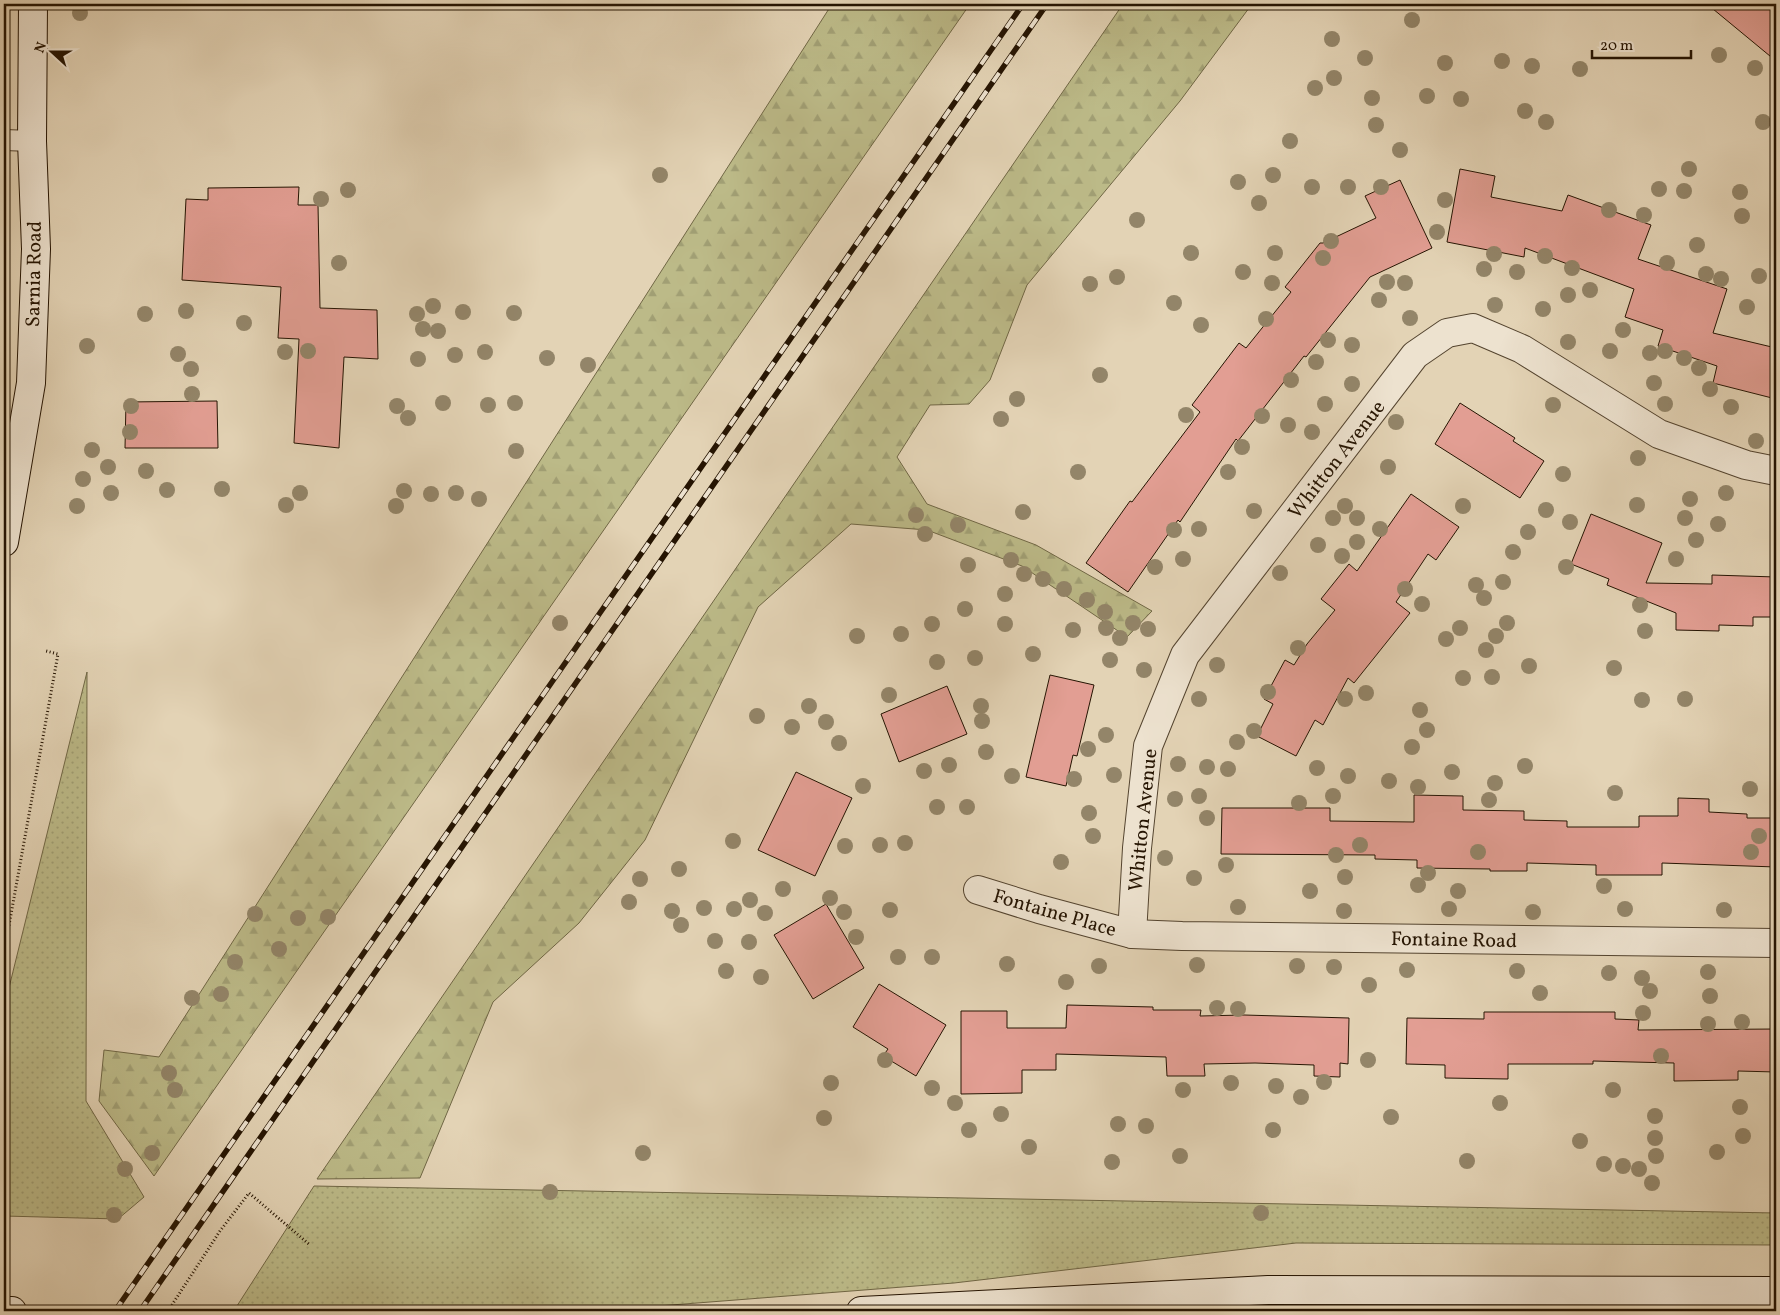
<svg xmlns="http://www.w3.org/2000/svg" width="1780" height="1315" font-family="Vollkorn,serif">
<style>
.grass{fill:url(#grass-dots);stroke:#706745}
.forest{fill:url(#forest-firs);stroke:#706745}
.building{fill:#e29e93;stroke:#251402}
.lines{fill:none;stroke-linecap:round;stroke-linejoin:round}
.service-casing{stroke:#54442f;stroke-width:22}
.minor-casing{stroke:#54442f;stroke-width:30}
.secondary-casing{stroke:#251402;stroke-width:30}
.path{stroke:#251402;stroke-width:3;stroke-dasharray:1 2.5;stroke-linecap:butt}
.service{stroke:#ede2cf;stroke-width:20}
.minor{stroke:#ede2cf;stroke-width:28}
.secondary{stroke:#ede2cf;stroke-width:28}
.rail-casing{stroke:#251402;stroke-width:5.5}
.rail{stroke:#ede2cf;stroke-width:4;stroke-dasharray:11;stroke-linecap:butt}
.tree{fill:#938569}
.labels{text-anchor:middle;stroke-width:4;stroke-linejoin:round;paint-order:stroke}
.street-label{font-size:20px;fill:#251402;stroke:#ede2cf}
</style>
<defs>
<pattern id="grass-dots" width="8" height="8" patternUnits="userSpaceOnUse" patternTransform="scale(1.25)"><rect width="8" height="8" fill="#bcba88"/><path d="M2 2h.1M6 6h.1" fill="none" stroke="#a19f74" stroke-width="1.8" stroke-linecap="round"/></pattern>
<pattern id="forest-firs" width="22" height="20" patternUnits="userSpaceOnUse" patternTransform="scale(1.25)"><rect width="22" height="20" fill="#bcba88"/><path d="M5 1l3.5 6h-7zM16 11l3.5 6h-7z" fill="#a19f74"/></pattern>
</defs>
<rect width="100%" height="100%" fill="#e3d3b5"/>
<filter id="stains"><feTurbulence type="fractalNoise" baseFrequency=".004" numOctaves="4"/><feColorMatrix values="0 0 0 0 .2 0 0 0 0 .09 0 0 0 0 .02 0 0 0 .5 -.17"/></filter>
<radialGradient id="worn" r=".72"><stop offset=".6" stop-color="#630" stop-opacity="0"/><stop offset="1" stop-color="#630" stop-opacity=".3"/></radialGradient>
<g class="grass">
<polygon points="87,672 86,1101 144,1197 118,1219 4,1216 4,1008"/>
<polygon points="314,1186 1776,1213 1776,1245 1296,1243 954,1283 620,1309 235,1309"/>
</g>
<g class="forest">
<polygon points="832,4 970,4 154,1176 99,1101 104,1050 159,1057"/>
<polygon points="1123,4 1252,4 1180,101 1027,285 990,380 969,404 930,405 897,457 927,504 1036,545 1152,611 1127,637 1022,566 927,530 851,524 758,607 645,840 579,923 493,1002 420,1178 317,1179"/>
</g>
<g class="building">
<polygon points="1707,4 1776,4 1776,61"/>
<polygon points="1460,169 1495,176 1491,197 1562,211 1568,195 1651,225 1638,259 1727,289 1713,333 1776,348 1776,399 1713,383 1717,366 1658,346 1663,330 1625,317 1634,289 1525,248 1524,257 1447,242"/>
<polygon points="1400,180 1432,248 1370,277 1306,357 1304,356 1238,441 1236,439 1180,522 1178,520 1128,592 1086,563 1130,501 1132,502 1200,412 1192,405 1239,343 1246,348 1291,292 1285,287 1320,243 1323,243 1376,218 1365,196"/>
<polygon points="299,187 298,205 318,205 320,308 377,310 378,359 344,357 339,448 294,443 299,339 278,338 281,287 182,280 186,199 208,200 208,188"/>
<polygon points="217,401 218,448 125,448 126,402"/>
<polygon points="1460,403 1515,438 1513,441 1544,461 1520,498 1435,444"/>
<polygon points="1411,494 1459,527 1436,560 1428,554 1396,602 1410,613 1354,683 1348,678 1323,725 1315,720 1296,756 1257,736 1273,704 1264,699 1285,660 1294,665 1307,644 1335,610 1321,599 1349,564 1357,571"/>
<polygon points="1591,514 1662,543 1646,583 1712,584 1712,575 1776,577 1776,617 1753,617 1753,626 1719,625 1719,631 1676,630 1676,613 1607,585 1609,579 1571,564"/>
<polygon points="1050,675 1094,685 1077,756 1073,755 1066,786 1026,777"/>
<polygon points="947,686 967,734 899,762 881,714"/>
<polygon points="796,772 852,798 815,876 758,850"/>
<polygon points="1414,795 1463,796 1463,810 1524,811 1524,820 1567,821 1567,827 1639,827 1639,816 1678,816 1678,798 1709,799 1709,812 1747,814 1747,818 1776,818 1776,867 1662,863 1662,875 1596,875 1596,865 1527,863 1527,871 1490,871 1490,869 1417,868 1417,860 1375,859 1375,855 1221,854 1222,808 1330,808 1330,821 1414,822"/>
<polygon points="826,904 864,968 813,999 774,935"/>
<polygon points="879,984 946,1025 916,1076 883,1056 888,1049 853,1027"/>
<polygon points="1067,1005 1153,1007 1153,1010 1201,1010 1200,1016 1244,1015 1349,1018 1348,1064 1340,1063 1340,1077 1314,1076 1314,1065 1255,1063 1204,1064 1205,1076 1167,1076 1166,1057 1056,1054 1056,1070 1022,1070 1022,1093 961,1094 961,1011 1007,1011 1007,1028 1066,1028"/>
<polygon points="1484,1012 1615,1012 1615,1019 1639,1020 1638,1030 1776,1029 1776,1072 1738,1071 1738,1080 1674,1081 1674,1063 1593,1061 1593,1064 1508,1064 1508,1079 1445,1078 1445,1065 1406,1064 1407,1018 1484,1019"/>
</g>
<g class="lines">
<defs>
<polyline id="service" points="4,140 32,141"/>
<g id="minor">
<polyline points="978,890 1039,909 1132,934 1182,936 1776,943"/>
<polyline points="1132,934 1137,848 1148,746 1185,655 1415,355 1447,333 1473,328 1522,349 1659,434 1746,465 1776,471"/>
</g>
<g id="secondary">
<polyline points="4,542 31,383 36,249 32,141 33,4"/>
<polyline points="4,1311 12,1311"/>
<polyline points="861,1311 1268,1290 1776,1291"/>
</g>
</defs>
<use href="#service" class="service-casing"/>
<use href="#minor" class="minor-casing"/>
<use href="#secondary" class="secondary-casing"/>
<g class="path">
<polyline points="4,953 58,654 46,651"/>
<polyline points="168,1311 220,1231 249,1193 310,1245"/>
</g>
<use href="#service" class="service"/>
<use href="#minor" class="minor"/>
<use href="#secondary" class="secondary"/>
<defs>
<g id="rail">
<polyline points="115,1311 1023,4"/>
<polyline points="140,1311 1047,4"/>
</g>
</defs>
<use href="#rail" class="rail-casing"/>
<use href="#rail" class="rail"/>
</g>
<g class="tree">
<circle cx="80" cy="13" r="8"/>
<circle cx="1412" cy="20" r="8"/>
<circle cx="1332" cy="39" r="8"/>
<circle cx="1719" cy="55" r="8"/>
<circle cx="1365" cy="58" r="8"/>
<circle cx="1502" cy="61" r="8"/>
<circle cx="1445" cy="63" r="8"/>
<circle cx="1532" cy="66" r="8"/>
<circle cx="1755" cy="68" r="8"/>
<circle cx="1580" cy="69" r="8"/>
<circle cx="1334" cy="78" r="8"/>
<circle cx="1315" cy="88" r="8"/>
<circle cx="1427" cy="96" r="8"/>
<circle cx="1372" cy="98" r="8"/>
<circle cx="1461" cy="99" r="8"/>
<circle cx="1525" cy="111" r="8"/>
<circle cx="1546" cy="122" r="8"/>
<circle cx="1763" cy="122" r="8"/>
<circle cx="1376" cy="125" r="8"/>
<circle cx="1290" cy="141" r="8"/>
<circle cx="1400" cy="150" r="8"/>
<circle cx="1689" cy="169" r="8"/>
<circle cx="660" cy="175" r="8"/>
<circle cx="1273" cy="175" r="8"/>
<circle cx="1238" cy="182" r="8"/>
<circle cx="1312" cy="187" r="8"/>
<circle cx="1348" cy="187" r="8"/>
<circle cx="1381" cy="187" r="8"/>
<circle cx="1659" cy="189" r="8"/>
<circle cx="348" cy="190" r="8"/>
<circle cx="1684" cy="191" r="8"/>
<circle cx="1740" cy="192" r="8"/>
<circle cx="321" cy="199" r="8"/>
<circle cx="1445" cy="200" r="8"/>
<circle cx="1259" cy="203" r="8"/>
<circle cx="1609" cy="210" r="8"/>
<circle cx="1644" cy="215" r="8"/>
<circle cx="1742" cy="216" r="8"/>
<circle cx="1137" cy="220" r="8"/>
<circle cx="1437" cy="232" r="8"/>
<circle cx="1331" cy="241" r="8"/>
<circle cx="1697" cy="245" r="8"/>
<circle cx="1191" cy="253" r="8"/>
<circle cx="1275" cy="253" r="8"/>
<circle cx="1494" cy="254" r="8"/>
<circle cx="1545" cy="256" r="8"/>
<circle cx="1323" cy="258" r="8"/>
<circle cx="339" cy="263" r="8"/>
<circle cx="1667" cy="263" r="8"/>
<circle cx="1572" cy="268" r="8"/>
<circle cx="1484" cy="269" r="8"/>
<circle cx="1243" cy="272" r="8"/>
<circle cx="1517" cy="272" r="8"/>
<circle cx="1706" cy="274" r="8"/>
<circle cx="1759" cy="276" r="8"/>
<circle cx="1117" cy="277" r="8"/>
<circle cx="1721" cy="279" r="8"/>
<circle cx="1387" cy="282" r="8"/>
<circle cx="1272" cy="283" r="8"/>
<circle cx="1405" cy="283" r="8"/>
<circle cx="1090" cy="284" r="8"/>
<circle cx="1590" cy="290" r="8"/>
<circle cx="1568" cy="295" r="8"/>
<circle cx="1379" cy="300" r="8"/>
<circle cx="1174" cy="303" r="8"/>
<circle cx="1495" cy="305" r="8"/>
<circle cx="433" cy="306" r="8"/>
<circle cx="1747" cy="307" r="8"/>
<circle cx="1543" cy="309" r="8"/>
<circle cx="186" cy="311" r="8"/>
<circle cx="463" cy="312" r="8"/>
<circle cx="514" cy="313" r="8"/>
<circle cx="145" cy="314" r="8"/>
<circle cx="417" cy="314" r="8"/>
<circle cx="1410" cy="318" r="8"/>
<circle cx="1266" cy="319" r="8"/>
<circle cx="244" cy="323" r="8"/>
<circle cx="1201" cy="325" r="8"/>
<circle cx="423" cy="329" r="8"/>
<circle cx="1623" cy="330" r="8"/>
<circle cx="438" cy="331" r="8"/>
<circle cx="1328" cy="340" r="8"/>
<circle cx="1568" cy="342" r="8"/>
<circle cx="1352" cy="345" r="8"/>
<circle cx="87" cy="346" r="8"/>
<circle cx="308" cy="351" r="8"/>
<circle cx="1610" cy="351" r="8"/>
<circle cx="1665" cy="351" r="8"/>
<circle cx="285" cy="352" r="8"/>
<circle cx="485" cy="352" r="8"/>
<circle cx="1650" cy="353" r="8"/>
<circle cx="178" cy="354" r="8"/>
<circle cx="455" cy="355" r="8"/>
<circle cx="547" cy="358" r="8"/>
<circle cx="1684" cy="358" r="8"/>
<circle cx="418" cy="359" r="8"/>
<circle cx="1316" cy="362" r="8"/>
<circle cx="588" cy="365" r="8"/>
<circle cx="1699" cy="368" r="8"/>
<circle cx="191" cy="369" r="8"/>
<circle cx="1100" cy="375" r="8"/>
<circle cx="1291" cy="380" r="8"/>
<circle cx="1654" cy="383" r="8"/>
<circle cx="1352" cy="384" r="8"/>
<circle cx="1710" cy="389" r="8"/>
<circle cx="192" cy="394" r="8"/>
<circle cx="1017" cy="399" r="8"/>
<circle cx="443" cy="403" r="8"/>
<circle cx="515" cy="403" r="8"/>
<circle cx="1325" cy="404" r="8"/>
<circle cx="1665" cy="404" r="8"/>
<circle cx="488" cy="405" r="8"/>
<circle cx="1553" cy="405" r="8"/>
<circle cx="131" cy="406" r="8"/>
<circle cx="397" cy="406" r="8"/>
<circle cx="1731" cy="407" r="8"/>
<circle cx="1186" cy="415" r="8"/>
<circle cx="1262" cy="416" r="8"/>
<circle cx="408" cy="418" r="8"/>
<circle cx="1001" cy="419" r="8"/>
<circle cx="1396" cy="422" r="8"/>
<circle cx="1288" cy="425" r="8"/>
<circle cx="130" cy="432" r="8"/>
<circle cx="1312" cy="432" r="8"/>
<circle cx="1756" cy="441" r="8"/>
<circle cx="1242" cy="447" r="8"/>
<circle cx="92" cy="450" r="8"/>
<circle cx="516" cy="451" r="8"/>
<circle cx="1638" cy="458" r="8"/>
<circle cx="108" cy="467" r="8"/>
<circle cx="1388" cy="467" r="8"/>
<circle cx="146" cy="471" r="8"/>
<circle cx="1078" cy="472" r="8"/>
<circle cx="1228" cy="472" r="8"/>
<circle cx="1563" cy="474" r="8"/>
<circle cx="83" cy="479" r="8"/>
<circle cx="222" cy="489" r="8"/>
<circle cx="167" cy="490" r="8"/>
<circle cx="404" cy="491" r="8"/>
<circle cx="111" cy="493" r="8"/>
<circle cx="300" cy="493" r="8"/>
<circle cx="456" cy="493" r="8"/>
<circle cx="1726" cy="493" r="8"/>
<circle cx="431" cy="494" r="8"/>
<circle cx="479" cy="499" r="8"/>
<circle cx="1690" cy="499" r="8"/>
<circle cx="286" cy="505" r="8"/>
<circle cx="1637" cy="505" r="8"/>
<circle cx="77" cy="506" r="8"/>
<circle cx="396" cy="506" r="8"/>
<circle cx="1345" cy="506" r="8"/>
<circle cx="1463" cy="506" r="8"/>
<circle cx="1546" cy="510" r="8"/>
<circle cx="1254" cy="511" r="8"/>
<circle cx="1023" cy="512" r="8"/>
<circle cx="916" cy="515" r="8"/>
<circle cx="1333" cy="518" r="8"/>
<circle cx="1357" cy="518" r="8"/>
<circle cx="1685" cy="518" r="8"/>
<circle cx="1570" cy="522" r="8"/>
<circle cx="1718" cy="524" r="8"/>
<circle cx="958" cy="525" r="8"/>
<circle cx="1199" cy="529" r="8"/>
<circle cx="1380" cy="529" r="8"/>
<circle cx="1174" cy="530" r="8"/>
<circle cx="1528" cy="532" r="8"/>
<circle cx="925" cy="534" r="8"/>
<circle cx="1696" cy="540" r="8"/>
<circle cx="1357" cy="542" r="8"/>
<circle cx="1318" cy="545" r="8"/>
<circle cx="1513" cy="552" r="8"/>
<circle cx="1342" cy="556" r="8"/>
<circle cx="1183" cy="559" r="8"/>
<circle cx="1676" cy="559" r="8"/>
<circle cx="1011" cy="560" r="8"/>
<circle cx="968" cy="565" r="8"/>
<circle cx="1155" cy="567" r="8"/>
<circle cx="1566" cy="567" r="8"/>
<circle cx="1280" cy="573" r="8"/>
<circle cx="1024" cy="574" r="8"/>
<circle cx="1043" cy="579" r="8"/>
<circle cx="1503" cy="582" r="8"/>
<circle cx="1476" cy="585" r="8"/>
<circle cx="1064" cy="589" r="8"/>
<circle cx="1405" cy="589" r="8"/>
<circle cx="1005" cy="594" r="8"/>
<circle cx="1484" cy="598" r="8"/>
<circle cx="1087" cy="600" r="8"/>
<circle cx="1422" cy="604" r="8"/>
<circle cx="1640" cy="605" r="8"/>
<circle cx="965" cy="609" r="8"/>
<circle cx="1105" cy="612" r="8"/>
<circle cx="560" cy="623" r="8"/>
<circle cx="1133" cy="623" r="8"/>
<circle cx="1507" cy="623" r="8"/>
<circle cx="932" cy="624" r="8"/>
<circle cx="1005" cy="624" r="8"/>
<circle cx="1106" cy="628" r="8"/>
<circle cx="1460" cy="628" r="8"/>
<circle cx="1148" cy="629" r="8"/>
<circle cx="1073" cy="630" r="8"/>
<circle cx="1645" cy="631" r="8"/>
<circle cx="901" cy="634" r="8"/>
<circle cx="857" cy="636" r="8"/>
<circle cx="1496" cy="636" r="8"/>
<circle cx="1120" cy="638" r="8"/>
<circle cx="1446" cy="639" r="8"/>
<circle cx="1298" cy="648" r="8"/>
<circle cx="1486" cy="650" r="8"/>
<circle cx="1033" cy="654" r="8"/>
<circle cx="975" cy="658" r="8"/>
<circle cx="1110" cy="660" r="8"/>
<circle cx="937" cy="662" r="8"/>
<circle cx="1217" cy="665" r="8"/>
<circle cx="1529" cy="666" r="8"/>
<circle cx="1614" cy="668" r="8"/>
<circle cx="1144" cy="670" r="8"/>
<circle cx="1492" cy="677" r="8"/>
<circle cx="1463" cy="678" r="8"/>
<circle cx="1268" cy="692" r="8"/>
<circle cx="1366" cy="693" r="8"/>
<circle cx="889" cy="695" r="8"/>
<circle cx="1199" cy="699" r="8"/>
<circle cx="1345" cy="699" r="8"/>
<circle cx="1685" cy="699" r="8"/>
<circle cx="1642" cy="700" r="8"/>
<circle cx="809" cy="706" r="8"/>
<circle cx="981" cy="706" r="8"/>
<circle cx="1420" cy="710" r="8"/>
<circle cx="757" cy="716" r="8"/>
<circle cx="982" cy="721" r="8"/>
<circle cx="826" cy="722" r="8"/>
<circle cx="792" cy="727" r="8"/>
<circle cx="1427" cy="730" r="8"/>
<circle cx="1254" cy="731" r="8"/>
<circle cx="1106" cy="735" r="8"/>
<circle cx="1237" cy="742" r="8"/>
<circle cx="839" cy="743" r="8"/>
<circle cx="1412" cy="747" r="8"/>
<circle cx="1088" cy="749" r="8"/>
<circle cx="986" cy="752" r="8"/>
<circle cx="1178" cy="764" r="8"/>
<circle cx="949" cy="765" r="8"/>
<circle cx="1525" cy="766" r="8"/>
<circle cx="1207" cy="767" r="8"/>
<circle cx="1317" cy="768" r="8"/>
<circle cx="1228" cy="769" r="8"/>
<circle cx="924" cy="771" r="8"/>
<circle cx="1452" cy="772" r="8"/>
<circle cx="1114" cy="775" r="8"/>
<circle cx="1012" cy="776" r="8"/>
<circle cx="1348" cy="776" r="8"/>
<circle cx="1074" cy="779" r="8"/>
<circle cx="1389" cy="781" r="8"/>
<circle cx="1495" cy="783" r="8"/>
<circle cx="863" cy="786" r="8"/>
<circle cx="1418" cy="787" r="8"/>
<circle cx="1750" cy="789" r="8"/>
<circle cx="1615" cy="793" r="8"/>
<circle cx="1199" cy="796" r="8"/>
<circle cx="1333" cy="796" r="8"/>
<circle cx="1175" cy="799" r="8"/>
<circle cx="1489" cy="800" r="8"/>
<circle cx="1299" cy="803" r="8"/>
<circle cx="937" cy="807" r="8"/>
<circle cx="967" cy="807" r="8"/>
<circle cx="1089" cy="813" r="8"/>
<circle cx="1207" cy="818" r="8"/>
<circle cx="1093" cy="836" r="8"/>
<circle cx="1759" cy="836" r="8"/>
<circle cx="733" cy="841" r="8"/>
<circle cx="905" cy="843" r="8"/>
<circle cx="880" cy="845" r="8"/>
<circle cx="1360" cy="845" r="8"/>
<circle cx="845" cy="846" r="8"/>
<circle cx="1478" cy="852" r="8"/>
<circle cx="1751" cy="852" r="8"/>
<circle cx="1336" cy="855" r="8"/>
<circle cx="1165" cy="858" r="8"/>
<circle cx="1061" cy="862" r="8"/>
<circle cx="1226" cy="865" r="8"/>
<circle cx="679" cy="869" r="8"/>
<circle cx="1428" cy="873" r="8"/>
<circle cx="1345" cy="877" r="8"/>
<circle cx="1194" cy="878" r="8"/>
<circle cx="640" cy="879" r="8"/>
<circle cx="1418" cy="885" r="8"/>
<circle cx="1604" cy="886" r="8"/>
<circle cx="783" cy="889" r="8"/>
<circle cx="1310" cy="891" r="8"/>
<circle cx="1458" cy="891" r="8"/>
<circle cx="830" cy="898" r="8"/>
<circle cx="750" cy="900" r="8"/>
<circle cx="629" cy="902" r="8"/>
<circle cx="1238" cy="907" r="8"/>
<circle cx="704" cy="908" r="8"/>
<circle cx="734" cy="909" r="8"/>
<circle cx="1449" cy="909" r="8"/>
<circle cx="1625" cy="909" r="8"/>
<circle cx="890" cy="910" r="8"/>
<circle cx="1724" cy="910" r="8"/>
<circle cx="672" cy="911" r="8"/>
<circle cx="1344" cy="911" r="8"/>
<circle cx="844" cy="912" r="8"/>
<circle cx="1533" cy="912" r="8"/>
<circle cx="765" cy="913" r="8"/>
<circle cx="255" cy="914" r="8"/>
<circle cx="328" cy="917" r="8"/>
<circle cx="298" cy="918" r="8"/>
<circle cx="681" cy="925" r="8"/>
<circle cx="856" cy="937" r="8"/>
<circle cx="715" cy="941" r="8"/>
<circle cx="749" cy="942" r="8"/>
<circle cx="279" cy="949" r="8"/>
<circle cx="898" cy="957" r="8"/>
<circle cx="932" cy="957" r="8"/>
<circle cx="235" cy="962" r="8"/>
<circle cx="1007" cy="964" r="8"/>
<circle cx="1197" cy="965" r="8"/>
<circle cx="1099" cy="966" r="8"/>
<circle cx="1297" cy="966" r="8"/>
<circle cx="1334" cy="967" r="8"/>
<circle cx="1407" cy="970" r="8"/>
<circle cx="726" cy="971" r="8"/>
<circle cx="1517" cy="971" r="8"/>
<circle cx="1708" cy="972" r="8"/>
<circle cx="1609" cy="973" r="8"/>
<circle cx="761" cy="977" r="8"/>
<circle cx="1642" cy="978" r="8"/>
<circle cx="1066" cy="982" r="8"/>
<circle cx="1369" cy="985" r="8"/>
<circle cx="1650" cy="991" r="8"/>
<circle cx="1540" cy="993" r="8"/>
<circle cx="221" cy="994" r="8"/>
<circle cx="1710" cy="996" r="8"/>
<circle cx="192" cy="998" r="8"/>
<circle cx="1217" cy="1008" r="8"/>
<circle cx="1238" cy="1009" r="8"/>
<circle cx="1643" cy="1013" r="8"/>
<circle cx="1742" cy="1022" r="8"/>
<circle cx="1708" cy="1024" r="8"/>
<circle cx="1661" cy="1056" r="8"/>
<circle cx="885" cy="1060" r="8"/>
<circle cx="1368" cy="1060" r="8"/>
<circle cx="169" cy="1073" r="8"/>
<circle cx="1324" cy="1082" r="8"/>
<circle cx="831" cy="1083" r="8"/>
<circle cx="1231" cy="1083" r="8"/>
<circle cx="1276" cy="1086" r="8"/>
<circle cx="932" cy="1088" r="8"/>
<circle cx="175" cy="1090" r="8"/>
<circle cx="1183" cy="1090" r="8"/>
<circle cx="1613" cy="1090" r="8"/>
<circle cx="1301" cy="1097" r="8"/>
<circle cx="955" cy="1103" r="8"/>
<circle cx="1500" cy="1103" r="8"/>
<circle cx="1740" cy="1107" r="8"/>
<circle cx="1001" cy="1114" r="8"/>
<circle cx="1655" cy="1116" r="8"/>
<circle cx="1391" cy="1117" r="8"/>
<circle cx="824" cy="1118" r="8"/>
<circle cx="1118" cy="1124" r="8"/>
<circle cx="1146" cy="1126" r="8"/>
<circle cx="969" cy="1130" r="8"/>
<circle cx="1273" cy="1130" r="8"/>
<circle cx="1743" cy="1136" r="8"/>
<circle cx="1655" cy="1138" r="8"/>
<circle cx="1580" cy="1141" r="8"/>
<circle cx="1029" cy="1147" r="8"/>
<circle cx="1717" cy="1152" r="8"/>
<circle cx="152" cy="1153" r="8"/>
<circle cx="643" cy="1153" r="8"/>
<circle cx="1180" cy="1156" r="8"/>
<circle cx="1656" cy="1156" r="8"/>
<circle cx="1467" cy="1161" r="8"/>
<circle cx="1112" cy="1162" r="8"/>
<circle cx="1604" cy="1164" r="8"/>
<circle cx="1623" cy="1166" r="8"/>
<circle cx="125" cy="1169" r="8"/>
<circle cx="1639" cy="1169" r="8"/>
<circle cx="1652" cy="1183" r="8"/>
<circle cx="550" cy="1192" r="8"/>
<circle cx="1261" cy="1213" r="8"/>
<circle cx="114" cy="1215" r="8"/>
</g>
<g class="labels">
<g class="street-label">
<text transform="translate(33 274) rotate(-89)" y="7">Sarnia Road</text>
<text transform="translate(1336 459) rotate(-52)" y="7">Whitton Avenue</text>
<text transform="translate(1142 820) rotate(-84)" y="7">Whitton Avenue</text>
<text transform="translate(1055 912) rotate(16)" y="7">Fontaine Place</text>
<text transform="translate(1454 939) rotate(1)" y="7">Fontaine Road</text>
</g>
</g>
<rect width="1780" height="1315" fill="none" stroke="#e3d3b5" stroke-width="20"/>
<rect x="5" y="5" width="1770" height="1305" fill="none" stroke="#251402" stroke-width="2.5"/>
<rect x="10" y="10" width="1760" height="1295" fill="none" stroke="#251402"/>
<g transform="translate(52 52) rotate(291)" stroke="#ede2cf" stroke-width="4" paint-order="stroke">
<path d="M0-4L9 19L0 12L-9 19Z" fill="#251402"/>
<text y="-8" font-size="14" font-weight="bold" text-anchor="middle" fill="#251402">N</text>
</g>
<path d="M1592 50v8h99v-8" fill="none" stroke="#251402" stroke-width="2.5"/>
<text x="1600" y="50" font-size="15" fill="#251402" stroke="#ede2cf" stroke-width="4" paint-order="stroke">20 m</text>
<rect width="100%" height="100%" filter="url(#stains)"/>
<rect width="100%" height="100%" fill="url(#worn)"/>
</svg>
